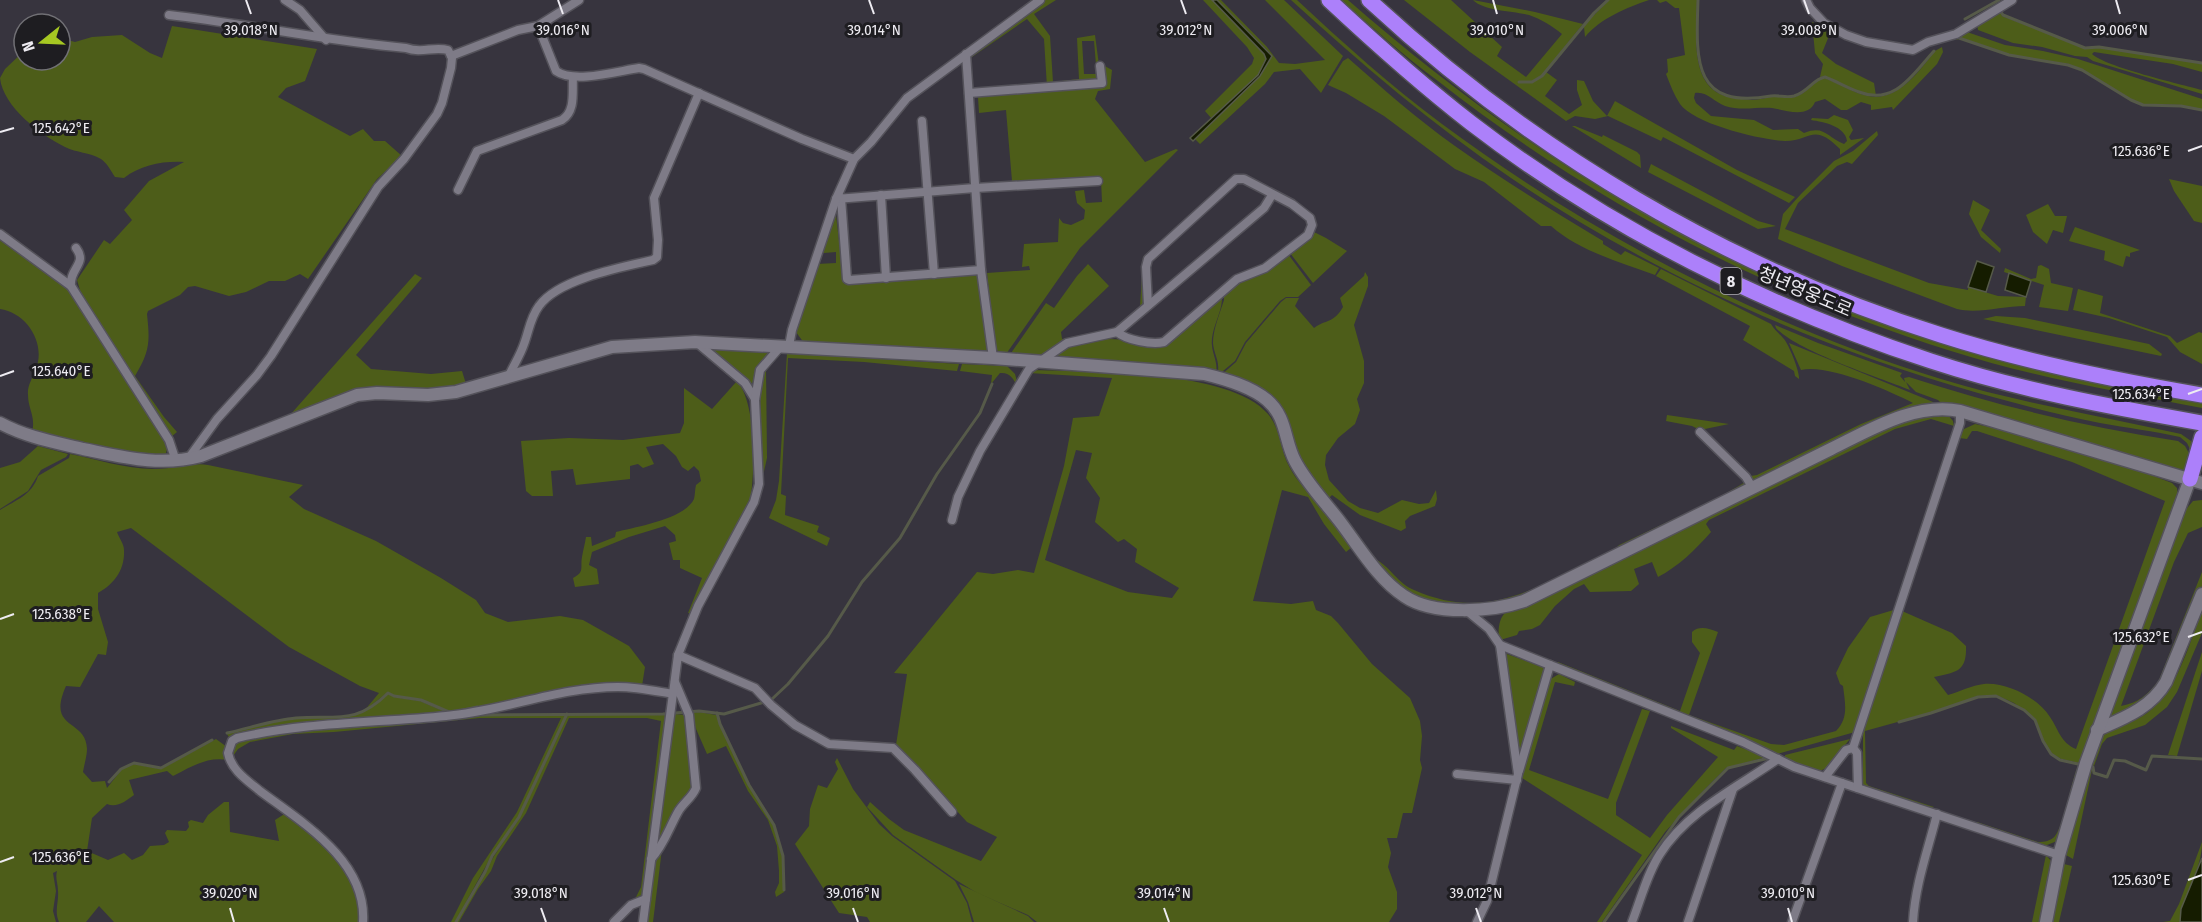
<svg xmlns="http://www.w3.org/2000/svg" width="2202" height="922" font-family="'Fira Sans Condensed','Noto Sans KR',sans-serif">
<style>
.green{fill:#4d5d19;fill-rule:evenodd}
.water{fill:#151c00;stroke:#565a49;stroke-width:1.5}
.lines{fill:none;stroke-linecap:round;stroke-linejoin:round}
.stream{stroke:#565a49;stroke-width:3}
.street-casing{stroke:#54525a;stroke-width:11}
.secondary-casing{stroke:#54525a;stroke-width:15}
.highway-casing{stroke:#54525a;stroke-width:18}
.street{stroke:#7e7b87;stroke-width:8}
.secondary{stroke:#7e7b87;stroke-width:12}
.highway{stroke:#ac80fa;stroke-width:15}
.ticks{fill:none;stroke:#eeecf2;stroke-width:2}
.labels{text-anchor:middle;stroke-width:6;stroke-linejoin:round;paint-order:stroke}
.shield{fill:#1e1d21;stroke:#b0aeb3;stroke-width:1.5}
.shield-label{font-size:16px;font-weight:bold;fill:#eeecf2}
.street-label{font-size:18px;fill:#eeecf2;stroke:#1e1d21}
.ticks-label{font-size:15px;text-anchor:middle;fill:#eeecf2;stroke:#1e1d21;stroke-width:6;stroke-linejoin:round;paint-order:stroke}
</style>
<rect width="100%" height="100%" fill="#37343e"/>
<g class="green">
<polygon points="1044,0 1056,0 1034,14 1050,36 1053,82 1079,79 1077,38 1095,35 1099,65 1096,65 1094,41 1082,41 1084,74 1096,74 1097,80 1047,87 1044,39 1027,19 972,57 971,54"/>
<polygon points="1203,0 1212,0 1264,54 1266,59 1258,75 1212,119 1205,111 1252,64 1254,58 1247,47"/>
<polygon points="1217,0 1221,0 1267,47 1279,63 1295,64 1325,60 1265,0 1284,0 1343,56 1321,93 1300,69 1274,72 1265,84 1200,144 1195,139 1260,76 1270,53"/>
<path d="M1291,0H1297C1343,43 1391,86 1442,124C1592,235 1762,324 1941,379C2020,403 2101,416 2181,434L2191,441L2193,455L2187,443L2180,437C2154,431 2127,428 2100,423C2059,415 2018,404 1978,393C1813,346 1653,274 1511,178C1433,125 1361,64 1291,0Z"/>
<path d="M1341,0H1348C1524,154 1727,281 1953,346C2035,370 2119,388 2202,403V408C2118,392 2033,377 1951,351C1765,293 1591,201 1438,81C1404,56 1373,28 1341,0Z"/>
<path d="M1404,0H1451L1502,47L1497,56L1526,77L1562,34C1552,26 1541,19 1529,15C1514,11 1483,11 1473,0L1535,12L1583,24L1542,75L1532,81L1519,82C1531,83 1538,82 1546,72L1557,80L1545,96L1569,114L1582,105L1577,90V80L1584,81L1593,101L1607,116L1615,101L1737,170L1795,197L1789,203L1663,137L1661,141L1608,116L1595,119L1575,116L1566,121L1470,52Z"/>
<path d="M1609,0H1649C1626,8 1601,18 1585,37L1584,27L1585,24Z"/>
<path d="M1657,0H1697C1697,28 1689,79 1720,94C1728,98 1743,99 1752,100C1760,100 1767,97 1775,96C1781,96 1787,98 1794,97C1809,93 1813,80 1824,78C1839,83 1853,93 1868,96C1898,102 1919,71 1935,51L1942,47L1943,52L1937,64L1893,110L1892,107L1871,110V105L1861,102L1847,110H1841L1825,99L1815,102C1808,119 1785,110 1772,108C1757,107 1740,111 1725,106C1714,102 1707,91 1695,93L1694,98L1696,103L1711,116L1754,120L1773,130L1798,129L1804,133C1825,125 1826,137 1844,144L1847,141C1845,126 1824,122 1811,120L1812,118L1828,119L1834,115L1848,120L1853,130L1849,137L1851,140L1864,138L1840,155V149C1813,122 1811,141 1785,141C1761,140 1694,124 1680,104C1674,95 1670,84 1666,74L1668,72L1667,59L1685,55L1679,8H1675L1666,1L1660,3Z"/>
<path d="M2000,10L2002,16L2085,48H2105L2202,64V72L2173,64L2094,52L2092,54C2106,67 2180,84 2202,90V94L2093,61L2087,57L2075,56L2042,47L2013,43L1978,30L1977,24Z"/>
<polygon points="1812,22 1831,31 1822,53 1836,64 1874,83 1876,96 1858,92 1825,76 1820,77 1823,64 1815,53"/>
<path d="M172,26L317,49L305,81L286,88L278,97L350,136L363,129L374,141H385L402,156L377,179L308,279L300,274L285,281H269L246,292L229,296L195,286L188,287L180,295L148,311L147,314C150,342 150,351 135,376L164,417L177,432L171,437L82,297L77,280L104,240L110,244L132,220L124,210L149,181L184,162C162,161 141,165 124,178L115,177C111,171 107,163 101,159C89,152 77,153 65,147C41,135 3,107 0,78L5,69L24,51V60H60V38L75,42L92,37L122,35L150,53L162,58Z"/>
<polygon points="1967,32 2005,45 2043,51 2078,59 2202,99 2202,110 2181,105 2143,104 2131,100 2082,70 2069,64 2009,55 1965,39 1960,38 1957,40 1956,38"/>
<path d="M1348,58C1382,88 1417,119 1455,146C1503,180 1553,211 1603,241V244L1621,255L1625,251L1659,268L1655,275C1620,262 1579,251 1551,226H1541L1484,182L1455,169L1384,116L1346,93L1328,85L1343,61Z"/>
<polygon points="1103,65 1112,70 1110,89 1098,91 1095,99 1145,162 1176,149 1178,150 1080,248 1004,357 995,348 987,273 1030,270 1029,266 1022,267 1024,244 1058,242 1059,218 1063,223 1071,225 1084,219 1085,210 1077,203 1075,191 1084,190 1086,203 1102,202 1101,179 1012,181 1006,110 979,113 978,97 1103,87"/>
<polygon points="1572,126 1575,126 1602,137 1603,135 1637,152 1640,155 1641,168"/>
<path d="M1877,131L1878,135L1852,164L1847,162L1837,166L1798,203L1785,229L1929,283L1968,290V287L1998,296L2026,297L2025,306C2003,306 1978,314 1957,309L1842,266L1778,239L1783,214L1801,194L1834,161L1853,151Z"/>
<polygon points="1651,164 1758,221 1776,226 1758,229 1648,172"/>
<polygon points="2169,179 2202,186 2202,223 2194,221 2174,191"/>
<polygon points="1973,200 1990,210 1981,230 2001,249 2000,253 1981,237 1969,214"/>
<polygon points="2048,204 2055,216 2067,216 2063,233 2053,230 2047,244 2033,232 2026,215"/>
<polygon points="836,215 844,284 979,274 988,352 804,343 796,332 796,326 817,264 836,263 836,252 824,253 821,251"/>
<polygon points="1183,221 1184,223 1144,268 1143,305 1113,331 1070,340 1041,357 1009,356 1046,303 1054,308 1077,276 1088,264 1109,286 1061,332 1062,339 1113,329 1140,307 1143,257"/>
<polygon points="2075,227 2140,250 2130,253 2130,257 2126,256 2123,267 2104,260 2105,251 2069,241"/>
<polygon points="1312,231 1326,238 1347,251 1313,283 1290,253"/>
<path d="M0,237L66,287L168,445L165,457H134L32,432C36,417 28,409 28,395C27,385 33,378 36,369C46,343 27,313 0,309Z"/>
<path d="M1288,254L1311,285L1298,297H1286L1280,301L1245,342L1235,361L1217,376C1221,361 1214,356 1213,343C1213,329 1220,313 1224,300V295L1238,282Z"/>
<polygon points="2041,265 2049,269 2051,283 2073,288 2068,311 2039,307 2044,285 2004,272 2005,268 2031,279 2036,278 2038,266"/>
<path d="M1661,269L1771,324C1775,331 1779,333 1784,339C1789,345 1800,372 1799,379L1795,376L1794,371L1743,340L1750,326L1656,276Z"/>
<path d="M1365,272L1368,277V286L1354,325L1364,361V383L1357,399L1360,410L1355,424L1338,438L1326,455L1325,465L1329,480L1348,501L1360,508L1378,513L1402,500L1419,504L1429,503L1436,490L1437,499L1435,506L1410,516L1405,521L1406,528L1401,531L1360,515L1332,495L1328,499L1299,461L1286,416L1280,404L1259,390L1220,376L1236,362L1246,343L1281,302L1286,298H1299L1295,306L1314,328C1326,319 1333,324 1343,307L1340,298L1364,276Z"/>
<polygon points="415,274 422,278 356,355 371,369 431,374 462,371 466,384 422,391 374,391 290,415"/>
<polygon points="2078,289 2103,296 2100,313 2170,336 2177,343 2199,332 2202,333 2202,364 2180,352 2167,337 2109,318 2073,310"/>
<path d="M1222,295C1223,310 1214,323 1212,338C1210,352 1219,361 1216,375L1056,360L1054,355C1085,332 1124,339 1160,345Z"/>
<polygon points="1996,316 2025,318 2149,344 2162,354 2161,356 1983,319"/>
<path d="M1775,325L1818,343L1902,373L1900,376L1905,382L1904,378L1909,377C1997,406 2087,427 2178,441L2185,446L2191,457L2186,471L1943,405L1938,400L1916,392L1906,382L1910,390C1878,377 1797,351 1776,328Z"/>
<path d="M1789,343L1933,402L1936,406L1753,482L1751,476L1757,475L1861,424L1913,403C1887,390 1829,364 1801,370Z"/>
<polygon points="704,347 773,353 755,381 750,384"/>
<polygon points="787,353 959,364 957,371 864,362 788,358 781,494 786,496 785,515 819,526 817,532 830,538 827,546 769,518 776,500 779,481"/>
<path d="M962,364L1007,366L1015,374L1018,385L1017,387C1014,378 1009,372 1000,373L991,384L992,375L960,371Z"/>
<polygon points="766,368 767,458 761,485 760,385 760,377"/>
<path d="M1030,370C1087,372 1230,369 1268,414C1281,429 1280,451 1290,468C1297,482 1309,492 1319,503C1331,517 1341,533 1352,547L1346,552L1324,524L1308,497L1282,490L1253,601L1291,604L1313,601L1316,610L1331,616L1338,623L1372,664L1410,698L1420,721L1422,736L1420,760L1422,768L1412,813H1403L1397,838H1387L1391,853L1388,867L1397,892V909L1389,922H1037L1028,915L977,893L956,880L893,835L867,807L870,802L889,819L904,830L981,861L997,837L967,822L896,745L907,674L894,673L977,572L993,574L1018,570L1034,573L1064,466L1073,418L1099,416L1112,378L1029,373ZM1076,450L1092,453L1086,478L1100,498L1095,522L1118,542L1124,539L1137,549L1135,562L1179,588L1172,598L1128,592L1045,560Z"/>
<path d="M737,381C757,404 755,473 750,502L691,614L688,613L702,578L680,568V560H673L669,543L676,541L675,535L665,526L629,537L592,552L589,565L597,569L599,584L575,587L573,578C585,572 580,568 582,557C583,550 585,544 586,537H591L592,546L615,537L616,532C635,527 685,519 694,499C695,495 695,489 696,485L701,481L699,471L694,466L688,471L682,467L676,456L663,444L646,447L654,464L643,468L638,464L630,466V479L576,485L573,469L551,471L553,496H532L526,491L521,441L569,438L623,440L680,433L684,423V388L712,409Z"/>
<polygon points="1667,415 1729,424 1700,430 1692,426 1666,421"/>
<path d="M1948,415L1953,421L1954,426L1931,419L1895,429L1709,520L1706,524L1711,532C1695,550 1679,566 1658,577L1652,562L1634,569L1639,584L1631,591L1590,592L1584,584L1574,589L1555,606L1540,625L1532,629L1519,631L1517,635L1500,640C1497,633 1499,618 1505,613L1520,608L1638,552L1862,438L1919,416Z"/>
<path d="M1975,424L2014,432L2130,467L2172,483L2177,488L2178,498L2057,841L2042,847L1976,825L1977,822L2038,842C2044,842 2051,841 2055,836C2065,823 2071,781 2079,763L2061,759L2051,753L2043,741L2035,719L2014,703L1996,695L1978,696L1930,713L1865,731L1866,783L1869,786L1934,807L1930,809L1865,787L1863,784V732L1902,611L1952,633L1966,646C1967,673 1955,672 1934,677L1948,695C1959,692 1972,685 1984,684C2007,682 2038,698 2050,717C2059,730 2060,742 2076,749L2165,501L2072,462L1977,431H1972L1967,439L1959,438L1964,429Z"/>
<polygon points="38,446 68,454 66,457 41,470 28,491 0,509 0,468 20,462"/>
<path d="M70,454C97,459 125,469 153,469C171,470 190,462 208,465L303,485L289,497L304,509L376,541L441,578L476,600L485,613L508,622L560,616L583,620L629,646L645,667L642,686L597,685L542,694L449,715L290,727L230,739L227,734C250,729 274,720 296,719C338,715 354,726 388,694L394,697L420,701L448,713L477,707L448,712L421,699L395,696L388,692L364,711L379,693L360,686L289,647L131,528L117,532C119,538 124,544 124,550C125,570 114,584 98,593V609L108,642L106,655L98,654L80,687L66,686C46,731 86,718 87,749C87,756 84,765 83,772L92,782L105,781L107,788L122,769L134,764L161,769L216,739L227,747L228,760C207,756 191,767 173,776L167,771L129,780L134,795C126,801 117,808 107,804L92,818L87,851L108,860L124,853L132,860L143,855L150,846L164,845L169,842L165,833L167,830L186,831L189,827L188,822L191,820L203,823L208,815L224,802H229L230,832L279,841L275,820L286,813C322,841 365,871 359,922H114L99,906L86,922H59C54,911 59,902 58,891C58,884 55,878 57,871L53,873L56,891L53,911L56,922H0V510C16,500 32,495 38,476L69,458Z"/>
<path d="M1747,481V485C1701,512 1652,535 1605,558C1551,584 1495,621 1432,602C1421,598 1408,595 1399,587C1390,579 1383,568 1375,559C1391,567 1397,583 1414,590C1480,619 1524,594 1583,566C1593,562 1602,556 1612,553L1619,545L1720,497Z"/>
<path d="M2202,500V527L2188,533L2174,562L2121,706C2138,703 2149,694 2159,680L2202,572V586L2154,695L2109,720L2183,513L2193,501Z"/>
<path d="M1897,609L1855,732L1777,754L1557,665L1558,662L1680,711L1700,653L1692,642V632C1700,625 1709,629 1718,632L1689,715L1771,744L1784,745L1836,731C1849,718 1845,703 1843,686L1840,684L1836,673L1848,648L1870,617Z"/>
<path d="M2202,612V633L2177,692L2167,707L2145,725L2107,738L2102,744L2094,766L2089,764L2102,736C2116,727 2133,723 2147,713C2178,690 2188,645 2202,612Z"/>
<polygon points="2202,652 2202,671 2177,756 2168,755"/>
<polygon points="1507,654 1545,668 1523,753 1518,755 1505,655"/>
<polygon points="1559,674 1575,682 1574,686 1555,682 1529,770 1608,799 1642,709 1650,711 1616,803 1616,815 1650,838 1667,815 1718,757 1671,728 1671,726 1734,750 1737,746 1766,757 1726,768 1707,787 1665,832 1602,922 1597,922 1642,855 1522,778 1549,680"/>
<polygon points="699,712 716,715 748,785 773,825 782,856 784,892 776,897 775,892 779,883 779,871 777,846 768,820 748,791 726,746 707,754 693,722 692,713"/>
<polygon points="480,714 489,716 566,714 519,817 492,855 455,922 451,922 473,878 517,812 561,718 480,718 334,732 293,734 250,742 238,749 231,759 233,746 237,743 274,733"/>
<polygon points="674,714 686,715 692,787 658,849"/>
<polygon points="568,715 667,715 645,890 638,899 636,897 641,887 661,721 647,718 569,718 526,813 497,856 491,871 478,889 459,922 457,922 494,856 520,817"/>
<polygon points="1850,739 1826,768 1820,771 1788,761 1785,758 1785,755"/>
<polygon points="837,758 853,789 879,824 892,836 955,881 967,903 972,922 870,922 867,917 839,913 795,844 809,826 810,809 818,785 827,788 838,769 835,762"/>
<polygon points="2088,768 2092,770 2073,859 2066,855"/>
<path d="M2202,842C2202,873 2182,892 2180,922H2163L2170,921L2179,904Z"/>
<polygon points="662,849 653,922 647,922 656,859"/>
<polygon points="2046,855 2051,861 2052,866 2040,922 2032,922"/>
<polygon points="2064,864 2072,866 2059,922 2052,922"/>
<polygon points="959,884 1028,916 1034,922 974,922 968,902"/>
</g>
<g class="water">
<polygon points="1212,0 1217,0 1272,56 1260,76 1193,141 1190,138 1258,75 1266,59 1264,54"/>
<polygon points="1977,261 1994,267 1986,292 1968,287"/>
<polygon points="2009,273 2031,281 2026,297 2005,290"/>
<polygon points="2202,858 2202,922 2180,922 2181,909"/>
</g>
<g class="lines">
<g class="stream">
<path d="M1698,0C1696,59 1692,110 1771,96C1779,95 1786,98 1794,96C1808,92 1813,79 1825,77C1836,81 1847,88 1859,92C1895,106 1913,74 1934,51"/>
<polyline points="2001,12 2003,15 2085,48 2099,47 2202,63"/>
<polyline points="1965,19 1999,0"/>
<polyline points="1959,38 2009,55 2068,65 2082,70 2131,100 2143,105 2181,106 2202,110"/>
<polyline points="1519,82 1532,82 1542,76 1594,13 1608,0"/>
<polyline points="459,711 477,707"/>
<polyline points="717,713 720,724 749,785 774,825 783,856 784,890"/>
<polyline points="482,715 663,714 699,711 724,714 771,700 788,684 828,636 862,582 900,538 937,474 980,413 992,384"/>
<polyline points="1899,722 1931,713 1978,697 1996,696 2024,710 2035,720 2043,741 2051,754 2060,760 2078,764"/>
<path d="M227,733C250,728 273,720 296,718C336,715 356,725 388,693L394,696L421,700L449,712"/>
<polyline points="2089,766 2093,767 2094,773 2107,777 2114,760 2125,761 2146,770 2152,756 2202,759"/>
<polyline points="109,782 121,769 134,763 161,768 212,740"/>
<polyline points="456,922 485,872 492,856 519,817 567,714"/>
<polyline points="1604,922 1679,817 1728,768 1769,758"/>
</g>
<defs>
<g id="street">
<polyline points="285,0 300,10 326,40"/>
<polyline points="1806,0 1810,8 1824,23 1846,35 1866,42 1913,50 1928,42 1956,34 2012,0"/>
<path d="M169,15C248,24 326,41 406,48C422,54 433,46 448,50L452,58L451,68L442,103L437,114L404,159L378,187L271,356L257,375L217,419L188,459"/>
<path d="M538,26L556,71C574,84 618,71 639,68L644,69L802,139L854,159"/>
<polyline points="966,54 981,270 993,358"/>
<polyline points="451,56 518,30 538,26 579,0"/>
<polyline points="969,93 1102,83 1100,66"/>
<polyline points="922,121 934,274"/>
<path d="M458,190L477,151L562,120C576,111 572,92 573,77"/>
<polyline points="881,195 886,278"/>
<polyline points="841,198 847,279 849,280 981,270"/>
<polyline points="836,199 975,188 1098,181"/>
<polyline points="0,234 71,286"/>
<path d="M76,248C88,264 69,268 71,286L169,440L176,461"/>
<path d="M1117,332C1126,340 1152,345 1164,342L1237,279L1265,268L1308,235L1312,225L1310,218L1292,204L1244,179H1236L1148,259L1146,267L1148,305"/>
<polyline points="696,342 745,383 755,399"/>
<polyline points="789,346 792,330 836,199 854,159 871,142 907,98 1040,0"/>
<path d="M508,378C513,366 520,356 524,344C529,331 530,318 539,306C558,279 622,267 653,260L657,257L658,240L654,198L699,93"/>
<polyline points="1700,432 1746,477 1752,487"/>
<polyline points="952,520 958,497 980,451 1029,369 1067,343 1117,332 1264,208 1272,195"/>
<polyline points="1467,611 1489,629 1500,645 1518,774 1487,901 1477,922"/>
<polyline points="1500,645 1743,742 1794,767 2059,855"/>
<polyline points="678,655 755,688 771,705 795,725 829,744 893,748 915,770 952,812"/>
<polyline points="1853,748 1960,423 1960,411"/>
<polyline points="1519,771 1550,665"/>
<polyline points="1457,774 1517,780"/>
<polyline points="1825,777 1846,750 1853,748 1857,753 1858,788"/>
<path d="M651,859C664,845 669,828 678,812C683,803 692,798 696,788L689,715L675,682"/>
<path d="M363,922C367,861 303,823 260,791C248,781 231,770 228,753L232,741L237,738C305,722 376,723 446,716C504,711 559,687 618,687C637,687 655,691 673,694"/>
<polyline points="614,922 631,905 646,899"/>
<polyline points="643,922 678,655 698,606 754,502 759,484 755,400 760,370 781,346"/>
<path d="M1632,922C1641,899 1647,874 1660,854C1687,811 1738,787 1778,759"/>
<polyline points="1688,922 1733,789"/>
<polyline points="1792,922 1842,783"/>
<path d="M1913,922C1915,885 1928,850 1937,814"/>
</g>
<g id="secondary">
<path d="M0,423C26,437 54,442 83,449C123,457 160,467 201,456L357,395L377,393L428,395L456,392L612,347L695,342L993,358L1204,374C1225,379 1250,386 1267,400C1287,417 1284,440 1295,461C1307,484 1326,503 1341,523C1360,548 1378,579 1404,596C1433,616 1492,612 1524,601L1831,449C1870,430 1915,402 1960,411L2202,483"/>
<path d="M2097,730C2124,718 2151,708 2166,682L2202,594"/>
<polyline points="2046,922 2059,855 2086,763 2190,479"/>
</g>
<g id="highway">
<path d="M1329,0C1375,43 1422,85 1471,123C1609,229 1767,307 1931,361C2019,390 2111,407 2202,423"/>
<path d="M1369,0C1533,152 1728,268 1941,335C2025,362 2114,380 2202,395"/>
<polyline points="2190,479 2202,437"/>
</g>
</defs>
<use href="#street" class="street-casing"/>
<use href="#secondary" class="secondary-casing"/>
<use href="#highway" class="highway-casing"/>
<use href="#street" class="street"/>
<use href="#secondary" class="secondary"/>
<use href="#highway" class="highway"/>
</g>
<path class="ticks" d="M246,0L251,14M558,0L563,14M869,0L874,14M1181,0L1186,14M1493,0L1497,14M1804,0L1809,14M2116,0L2120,14M0,132L14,128M2188,151L2202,146M0,376L14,371M2188,394L2202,389M0,619L14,614M2188,637L2202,632M0,862L14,857M2188,880L2202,875M230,908L234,922M541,908L546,922M853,908L858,922M1164,908L1169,922M1476,908L1481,922M1788,908L1792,922"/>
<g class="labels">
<rect class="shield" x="1720.5" y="268" width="21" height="26" rx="4.5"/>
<g class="shield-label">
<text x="1731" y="287">8</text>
</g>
<g class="street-label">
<text transform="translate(1805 292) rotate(23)" y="6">청년영웅도로</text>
</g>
</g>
<g class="ticks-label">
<text x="251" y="35">39.018°N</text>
<text x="563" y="35">39.016°N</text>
<text x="874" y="35">39.014°N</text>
<text x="1186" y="35">39.012°N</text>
<text x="1497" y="35">39.010°N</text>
<text x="1809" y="35">39.008°N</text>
<text x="2120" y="35">39.006°N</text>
<text x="61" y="133">125.642°E</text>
<text x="2141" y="156">125.636°E</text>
<text x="61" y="376">125.640°E</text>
<text x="2141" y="399">125.634°E</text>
<text x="61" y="619">125.638°E</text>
<text x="2141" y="642">125.632°E</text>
<text x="61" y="862">125.636°E</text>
<text x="2141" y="885">125.630°E</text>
<text x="230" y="898">39.020°N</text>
<text x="541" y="898">39.018°N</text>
<text x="853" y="898">39.016°N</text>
<text x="1164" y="898">39.014°N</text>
<text x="1476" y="898">39.012°N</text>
<text x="1788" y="898">39.010°N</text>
</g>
<g transform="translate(42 42) rotate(252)"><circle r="28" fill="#1e1d21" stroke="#717075" stroke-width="1.5"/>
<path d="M0-4.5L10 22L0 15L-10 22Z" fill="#a6c822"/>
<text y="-9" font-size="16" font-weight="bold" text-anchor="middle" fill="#eeecf2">N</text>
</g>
</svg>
